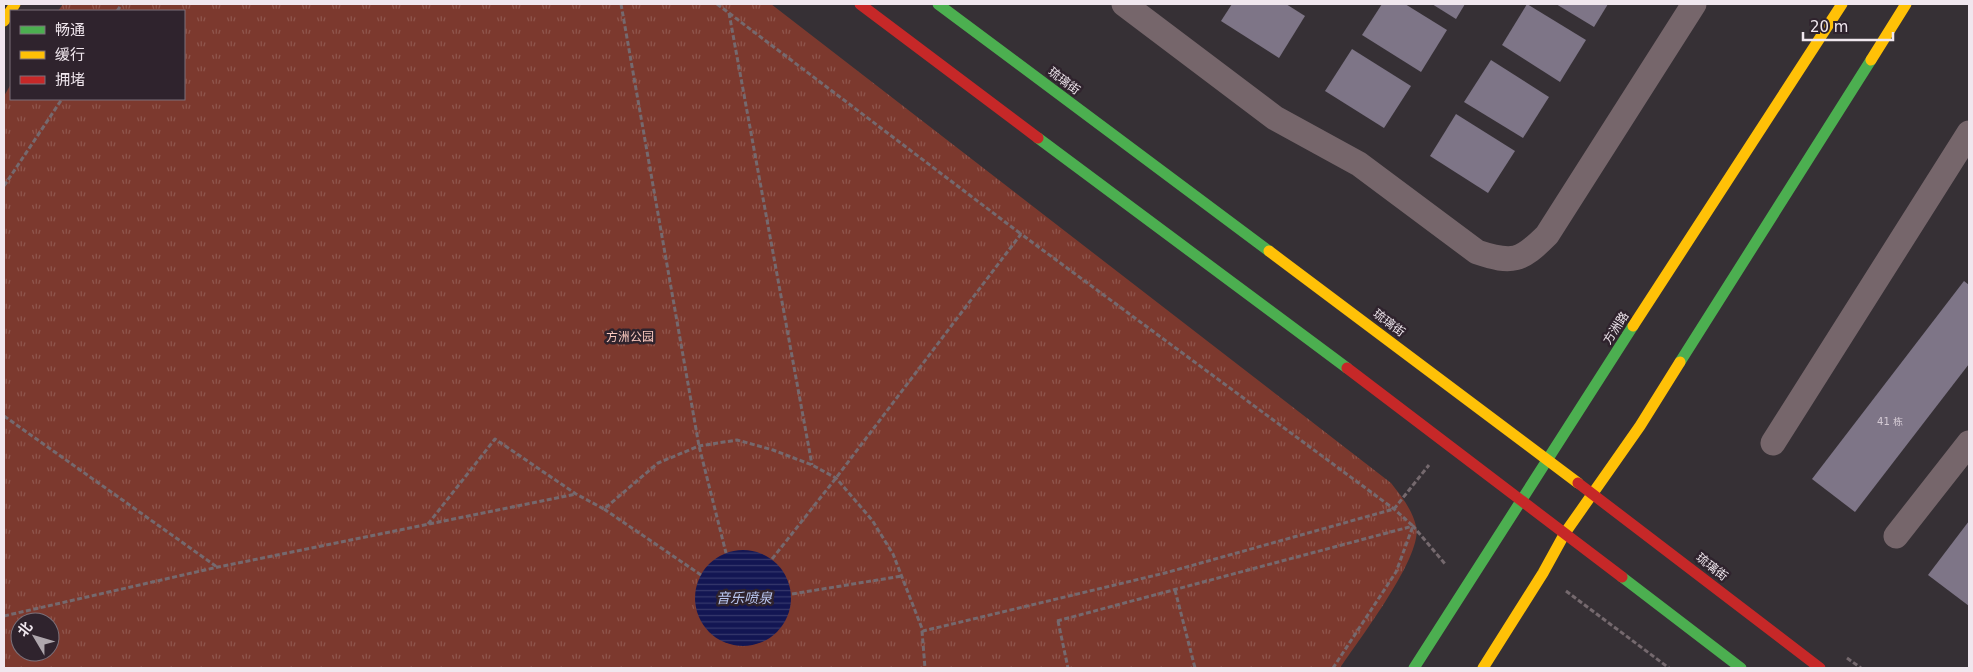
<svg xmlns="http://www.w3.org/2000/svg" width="1973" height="672" font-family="'DejaVu Sans','Noto Sans SC',sans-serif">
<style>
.park{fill:url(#park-tufts);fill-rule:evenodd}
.water{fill:url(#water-rules)}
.building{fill:#7e7587}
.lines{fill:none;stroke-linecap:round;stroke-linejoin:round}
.path{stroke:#75696e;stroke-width:3;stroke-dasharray:5 2.5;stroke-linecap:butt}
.street{stroke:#76666b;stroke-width:25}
.fast{stroke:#4caf50;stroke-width:11}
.slow{stroke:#ffc107;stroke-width:11}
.jam{stroke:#c62828;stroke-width:11}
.labels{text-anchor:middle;stroke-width:5;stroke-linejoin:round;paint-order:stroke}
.number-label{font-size:10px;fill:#d4cad4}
.street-label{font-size:12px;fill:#f0e7ee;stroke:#2f232d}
.park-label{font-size:12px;fill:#fac8be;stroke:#2f232d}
.water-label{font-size:14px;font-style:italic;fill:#b8c5ee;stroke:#2f232d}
</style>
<defs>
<pattern id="park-tufts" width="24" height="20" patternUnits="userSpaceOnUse" patternTransform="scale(1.25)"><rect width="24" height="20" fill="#7c392e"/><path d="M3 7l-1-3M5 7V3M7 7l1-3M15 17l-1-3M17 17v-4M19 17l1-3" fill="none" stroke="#8f564d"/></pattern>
<pattern id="water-rules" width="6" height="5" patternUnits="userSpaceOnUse" patternTransform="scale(1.25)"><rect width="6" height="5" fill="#131653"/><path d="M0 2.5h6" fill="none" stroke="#36386c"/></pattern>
</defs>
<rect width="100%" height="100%" fill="#363035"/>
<path class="park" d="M63,4H771L1391,483C1401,496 1412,509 1416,526C1424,555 1358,641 1340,668H4V96L11,84V99H184V11H58ZM20,622H50V652H20Z"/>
<circle class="water" cx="743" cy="598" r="48"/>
<g class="building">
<polygon points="1232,4 1286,4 1305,16 1279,58 1221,21"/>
<polygon points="1382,4 1405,4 1447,30 1421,72 1362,35"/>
<polygon points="1432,4 1465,4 1456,19"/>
<polygon points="1527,4 1586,40 1560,82 1502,45"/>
<polygon points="1556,4 1608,4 1594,27"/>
<polygon points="1352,49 1411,86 1384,128 1325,91"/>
<polygon points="1491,60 1549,97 1523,138 1464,102"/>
<polygon points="1456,114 1515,151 1488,193 1430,156"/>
<polygon points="1964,281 1969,285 1969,364 1855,512 1812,479"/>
<polygon points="1969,521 1969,606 1928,575"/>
</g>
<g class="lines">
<g class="path">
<polyline points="621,4 699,446 726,553"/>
<polyline points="717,4 1021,234"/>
<polyline points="117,11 122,4"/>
<polyline points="729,13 812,465"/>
<polyline points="4,186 62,99"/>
<polyline points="4,416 217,567"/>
<polyline points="604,509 701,575"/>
<polyline points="428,524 495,439 576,494 604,509 658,463 699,446 737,440 773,450 812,465 836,478 872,520 893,554 923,631 1165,573 1394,509 1429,465"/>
<polyline points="772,559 836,478 1021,234 1394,509 1413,526 1396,572 1333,668"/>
<polyline points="1175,590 1195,668"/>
<polyline points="1566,591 1669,668"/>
<polyline points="792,594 902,576"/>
<polyline points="4,616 218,567 576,494"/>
<polyline points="1057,621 1413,526 1446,565"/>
<polyline points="1058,621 1068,668"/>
<polyline points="922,631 925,668"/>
<polyline points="1847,658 1861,668"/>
</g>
<g class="street">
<path d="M1124,4L1275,118L1359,164L1477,252C1513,264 1521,261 1547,235L1694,4"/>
<polyline points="1773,443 1969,133"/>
<polyline points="1896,536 1969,443"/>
</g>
<g class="fast">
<polyline points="938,4 1269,251"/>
<polyline points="1038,138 1347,368"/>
<polyline points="1680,362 1871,60"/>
<polyline points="1622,577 1741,668"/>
<polyline points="1414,668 1633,326"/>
</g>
<g class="slow">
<polyline points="4,21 15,4"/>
<polyline points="1871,60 1906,4"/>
<polyline points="1269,251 1578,483"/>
<polyline points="1633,326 1842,4"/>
<polyline points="1483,668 1543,573 1565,533 1640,426 1680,362"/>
</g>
<g class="jam">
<polyline points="860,4 1038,138"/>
<polyline points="1347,368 1622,577"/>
<polyline points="1578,483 1820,668"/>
</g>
</g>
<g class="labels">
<g class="number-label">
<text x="1890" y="425">41 栋</text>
</g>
<g class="street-label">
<text transform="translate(1064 81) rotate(37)" y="4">琉璃街</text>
<text transform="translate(1389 323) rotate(37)" y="4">琉璃街</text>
<text transform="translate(1616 328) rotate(-57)" y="4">方洲路</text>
<text transform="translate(1712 567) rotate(38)" y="4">琉璃街</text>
</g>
<g class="park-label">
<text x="630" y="341">方洲公园</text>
</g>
<g class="water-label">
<text x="744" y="603">音乐喷泉</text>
</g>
</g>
<rect width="1973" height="672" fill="none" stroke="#f0e7ee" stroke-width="10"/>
<rect x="10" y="10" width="175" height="90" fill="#2f232d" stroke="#7c717a"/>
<rect x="20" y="26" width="25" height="8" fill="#4caf50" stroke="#7c717a"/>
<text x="55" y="35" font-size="15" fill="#f0e7ee">畅通</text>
<rect x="20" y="51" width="25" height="8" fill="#ffc107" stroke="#7c717a"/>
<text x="55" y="60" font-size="15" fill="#f0e7ee">缓行</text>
<rect x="20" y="76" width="25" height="8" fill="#c62828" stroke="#7c717a"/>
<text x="55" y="85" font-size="15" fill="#f0e7ee">拥堵</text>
<g transform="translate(35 637) rotate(308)"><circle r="24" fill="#2f232d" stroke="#7c717a"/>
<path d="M0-4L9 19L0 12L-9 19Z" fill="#afa7ad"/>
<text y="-8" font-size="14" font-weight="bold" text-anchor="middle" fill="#f0e7ee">北</text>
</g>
<path d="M1803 32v8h90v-8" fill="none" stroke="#f0e7ee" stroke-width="2.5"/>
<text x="1810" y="32" font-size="15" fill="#f0e7ee" stroke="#2f232d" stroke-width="4" paint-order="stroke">20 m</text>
</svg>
